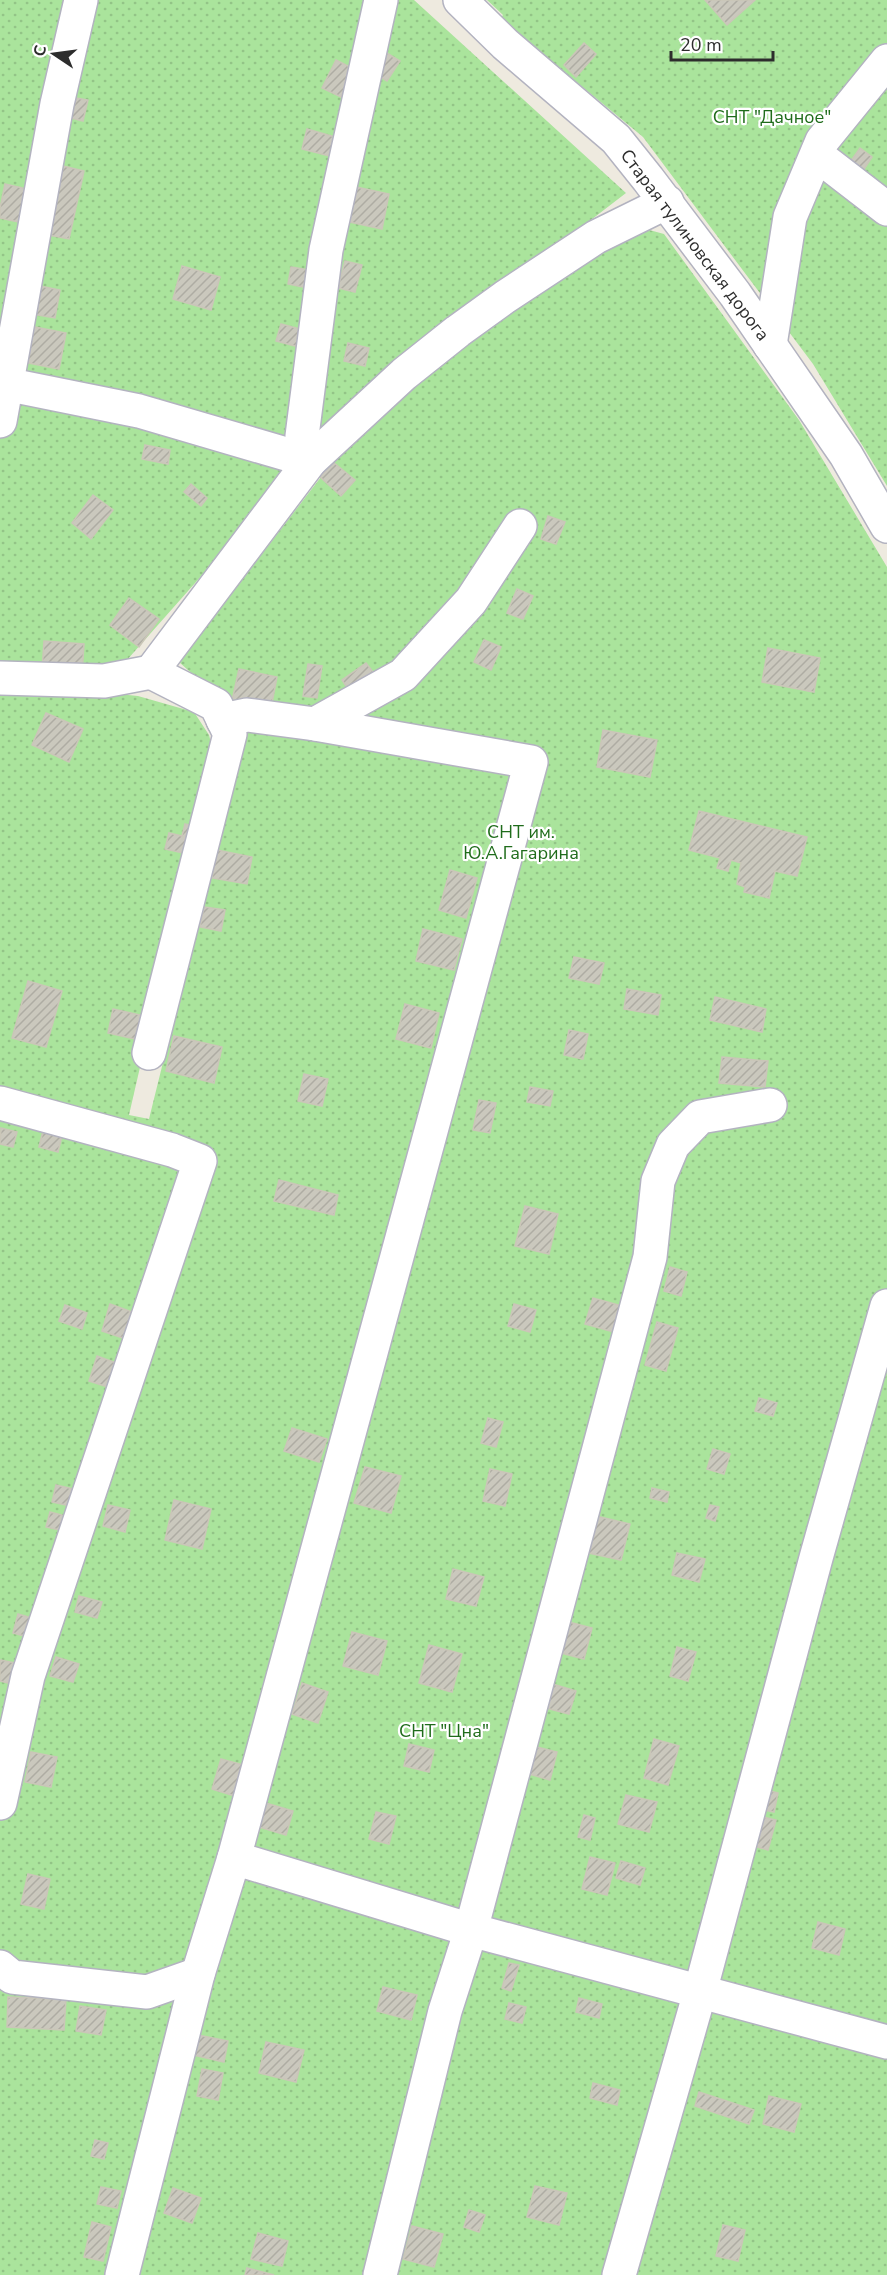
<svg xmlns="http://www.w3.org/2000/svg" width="887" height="2275" font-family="'Nunito Sans',sans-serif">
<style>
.green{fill:url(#green-dots)}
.building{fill:url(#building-hatch);stroke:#cac6b8;stroke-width:1.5}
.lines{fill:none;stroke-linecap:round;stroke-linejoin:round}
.minor-casing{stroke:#b3b3c0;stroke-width:36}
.minor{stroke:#fff;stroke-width:33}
.labels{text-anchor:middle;stroke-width:4.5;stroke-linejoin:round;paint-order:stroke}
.park-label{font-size:18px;fill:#1f6c1b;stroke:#fff}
.street-label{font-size:18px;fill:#2d2d2d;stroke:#fff}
</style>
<defs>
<pattern id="green-dots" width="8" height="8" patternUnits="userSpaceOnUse" patternTransform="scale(1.5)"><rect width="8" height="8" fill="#aae49c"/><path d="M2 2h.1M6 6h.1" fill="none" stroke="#93c487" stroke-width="1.8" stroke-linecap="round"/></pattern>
<pattern id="building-hatch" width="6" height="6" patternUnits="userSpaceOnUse" patternTransform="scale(1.5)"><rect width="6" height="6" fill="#cac8bd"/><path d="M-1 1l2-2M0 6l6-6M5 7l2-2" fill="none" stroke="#aeaca3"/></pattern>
</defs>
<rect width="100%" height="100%" fill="#eeeadf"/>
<g class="green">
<polygon points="0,0 414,0 626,193 440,336 321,438 287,442 280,476 242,530 119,669 0,667"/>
<polygon points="487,0 887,0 887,486 813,364 643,137 500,19 503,15"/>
<polygon points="642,228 664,234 799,420 887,567 887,2275 0,2275 0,682 138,696 194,712 209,735 217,767 176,911 129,1115 149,1119 250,711 227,705 179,662 334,460 427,373 541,288"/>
</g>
<g class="building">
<polygon points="705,0 755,0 727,25"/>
<polygon points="584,43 596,54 576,77 564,65"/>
<polygon points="380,49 400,61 387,81 367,69"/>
<polygon points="336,60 354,69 341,97 322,88"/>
<polygon points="76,98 88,100 83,121 71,118"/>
<polygon points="307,129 335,137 330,156 302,149"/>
<polygon points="860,148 872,157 861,174 848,165"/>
<polygon points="63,166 84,171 69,239 48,235"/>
<polygon points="5,184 36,191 28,224 0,218 0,208"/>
<polygon points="347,185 389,194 382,229 340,220"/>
<polygon points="345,261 362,265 355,292 338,288"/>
<polygon points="182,266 220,277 211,310 173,299"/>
<polygon points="291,267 316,271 313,289 288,284"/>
<polygon points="35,285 60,290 55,318 31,314"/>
<polygon points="281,324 304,330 299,347 276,341"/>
<polygon points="30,326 66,333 59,369 23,362"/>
<polygon points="348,343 369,348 365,366 344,361"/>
<polygon points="145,445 170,450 168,464 142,459"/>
<polygon points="333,462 355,480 341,496 320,477"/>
<polygon points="191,484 207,498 201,506 184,492"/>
<polygon points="93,495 113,510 91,539 72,523"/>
<polygon points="548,516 565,522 556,544 541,539"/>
<polygon points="517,589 533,596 523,619 507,613"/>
<polygon points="129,598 159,619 139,647 110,625"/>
<polygon points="484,640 501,647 491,670 474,662"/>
<polygon points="44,641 84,644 82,674 42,671"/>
<polygon points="768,648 820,658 814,692 762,682"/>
<polygon points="366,663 377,677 352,695 342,680"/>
<polygon points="308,664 322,666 317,698 303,696"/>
<polygon points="239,669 277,677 270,713 231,705"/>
<polygon points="46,713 83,729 69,762 32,745"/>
<polygon points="603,730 657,740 650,777 597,767"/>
<polygon points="699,811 807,837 797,876 775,871 769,898 744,892 745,887 737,884 741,863 731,860 728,871 717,868 720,858 689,850"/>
<polygon points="185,824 204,828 197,856 165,849 169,833 182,836"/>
<polygon points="217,850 252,857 247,884 212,878"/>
<polygon points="450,870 477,878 466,918 439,910"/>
<polygon points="204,907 225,910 221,931 200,927"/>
<polygon points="423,929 462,939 454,970 416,961"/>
<polygon points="574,957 604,963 599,984 569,978"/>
<polygon points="28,981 62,991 46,1047 12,1038"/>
<polygon points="627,989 661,995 658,1015 624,1009"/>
<polygon points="715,997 766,1009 762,1032 710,1020"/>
<polygon points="405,1004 439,1013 431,1048 396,1039"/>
<polygon points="113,1009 149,1017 144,1041 108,1033"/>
<polygon points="569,1030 588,1034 583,1059 564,1055"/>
<polygon points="174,1036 222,1047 214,1083 166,1071"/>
<polygon points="722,1057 768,1061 765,1087 719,1083"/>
<polygon points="304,1074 328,1079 322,1106 298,1101"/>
<polygon points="530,1087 553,1091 550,1106 527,1102"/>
<polygon points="479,1100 496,1103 490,1133 473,1130"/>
<polygon points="1,1128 17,1132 13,1147 0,1144"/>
<polygon points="43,1131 62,1136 58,1152 39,1147"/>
<polygon points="279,1180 338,1195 334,1215 274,1201"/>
<polygon points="525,1206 558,1214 549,1254 515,1246"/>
<polygon points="670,1267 687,1272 681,1296 664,1291"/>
<polygon points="593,1298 622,1306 614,1332 585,1324"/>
<polygon points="110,1304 132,1312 123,1338 102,1331"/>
<polygon points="514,1304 536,1310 530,1332 508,1326"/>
<polygon points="65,1305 87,1313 82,1329 59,1321"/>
<polygon points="657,1322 678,1328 666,1371 645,1365"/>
<polygon points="97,1356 119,1364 111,1388 89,1381"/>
<polygon points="759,1398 777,1403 773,1416 755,1411"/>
<polygon points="488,1418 503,1422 496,1447 481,1443"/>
<polygon points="292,1428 327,1439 319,1462 284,1451"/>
<polygon points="713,1449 730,1454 724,1474 707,1469"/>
<polygon points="365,1467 401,1476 391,1513 354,1503"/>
<polygon points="490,1469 512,1474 505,1506 483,1501"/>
<polygon points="56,1485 78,1490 75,1507 52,1502"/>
<polygon points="652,1488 669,1492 667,1502 650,1498"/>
<polygon points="174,1500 211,1509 202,1549 165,1540"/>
<polygon points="108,1505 130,1510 125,1532 103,1526"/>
<polygon points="710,1505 719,1507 715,1521 706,1518"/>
<polygon points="50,1512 73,1518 69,1532 46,1527"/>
<polygon points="596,1516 630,1524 621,1560 588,1553"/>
<polygon points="677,1553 705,1559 699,1582 672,1575"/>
<polygon points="453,1569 484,1577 476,1606 446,1599"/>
<polygon points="79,1596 102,1602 97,1618 75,1612"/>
<polygon points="18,1614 32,1618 28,1637 13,1633"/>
<polygon points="565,1621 592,1628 584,1659 557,1652"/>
<polygon points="352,1632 387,1641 378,1675 343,1666"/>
<polygon points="429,1645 462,1654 452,1692 419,1683"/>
<polygon points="677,1647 696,1652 688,1681 670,1676"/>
<polygon points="56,1657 79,1664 73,1682 50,1676"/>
<polygon points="0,1660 21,1664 16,1685 0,1681"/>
<polygon points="302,1683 328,1692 318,1723 292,1714"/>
<polygon points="549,1683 576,1691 569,1714 542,1707"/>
<polygon points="654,1739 679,1746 668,1785 644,1778"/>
<polygon points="409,1744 434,1750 429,1772 404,1766"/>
<polygon points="529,1745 557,1752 550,1780 522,1772"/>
<polygon points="31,1752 57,1757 51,1787 25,1782"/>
<polygon points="221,1759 247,1766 238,1797 212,1789"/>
<polygon points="763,1789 778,1793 774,1812 759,1809"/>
<polygon points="626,1795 657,1802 649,1832 618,1824"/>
<polygon points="259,1801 293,1811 286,1835 252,1825"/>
<polygon points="376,1812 396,1816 389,1844 369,1839"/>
<polygon points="584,1815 595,1818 590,1840 578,1837"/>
<polygon points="758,1816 776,1820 768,1850 750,1845"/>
<polygon points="590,1857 615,1863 607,1895 582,1889"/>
<polygon points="621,1861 645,1868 640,1885 616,1878"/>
<polygon points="28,1874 50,1879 44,1909 21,1904"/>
<polygon points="818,1922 845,1929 839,1955 812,1948"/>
<polygon points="509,1963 519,1965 511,1991 502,1988"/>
<polygon points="383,1987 417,1995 411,2020 377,2011"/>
<polygon points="8,1997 66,1999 64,2030 7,2027"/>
<polygon points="579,1998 602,2004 599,2018 576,2012"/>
<polygon points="509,2003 526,2007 522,2023 505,2019"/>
<polygon points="80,2006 106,2010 101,2035 76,2031"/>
<polygon points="198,2035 228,2041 224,2062 193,2055"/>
<polygon points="266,2042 304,2050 296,2082 259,2073"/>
<polygon points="202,2069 223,2073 218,2100 197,2096"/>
<polygon points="593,2083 620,2090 617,2105 590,2098"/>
<polygon points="699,2092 754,2110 749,2124 695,2106"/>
<polygon points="769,2096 801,2104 794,2132 763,2124"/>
<polygon points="95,2140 108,2143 104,2159 91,2156"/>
<polygon points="535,2186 567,2193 559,2225 527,2217"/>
<polygon points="101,2187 121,2191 117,2208 97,2204"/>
<polygon points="173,2188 201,2198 192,2223 164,2213"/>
<polygon points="469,2210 485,2215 479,2232 464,2227"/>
<polygon points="92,2222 111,2227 103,2261 84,2257"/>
<polygon points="723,2225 745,2230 738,2261 716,2256"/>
<polygon points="412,2226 443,2234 434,2267 403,2259"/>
<polygon points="258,2233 288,2241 282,2266 251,2259"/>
<polygon points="247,2268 274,2275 245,2275"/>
</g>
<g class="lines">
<defs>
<g id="minor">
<polyline points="460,0 505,44 616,139 648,179 735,294 846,455 887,526"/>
<polyline points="817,155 887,209"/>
<polyline points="770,345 790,217 822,141 887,61"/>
<polyline points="0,383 139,411 310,461 302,436 326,250 381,0"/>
<polyline points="0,421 57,104 81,0"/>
<polyline points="0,678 104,681 151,672"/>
<polyline points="223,720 247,715 315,724 531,762 234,1858"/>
<polyline points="315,724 403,675 471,601 520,526"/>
<polyline points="149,1053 230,734 216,705 151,672 310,461 404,374 458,331 505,297 596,237 667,202"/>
<polyline points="0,1103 172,1150 200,1161 28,1676 0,1803"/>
<polyline points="0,1967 12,1977 147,1992 198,1974"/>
<polyline points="122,2275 198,1974 234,1858 471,1930 887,2042"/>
<polyline points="380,2275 445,2011 471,1930 650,1257 658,1181 673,1145 700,1117 770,1105"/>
<polyline points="619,2275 700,1992 816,1558 887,1306"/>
</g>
</defs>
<use href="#minor" class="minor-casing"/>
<use href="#minor" class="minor"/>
</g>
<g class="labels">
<g class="park-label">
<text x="772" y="123">СНТ "Дачное"</text>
<text x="521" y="838">СНТ им.<tspan x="521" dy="21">Ю.А.Гагарина</tspan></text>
<text x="444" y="1737">СНТ "Цна"</text>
</g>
<g class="street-label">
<text transform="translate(695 245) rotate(53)" y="6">Старая тулиновская дорога</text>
</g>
</g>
<g transform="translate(54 54) rotate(283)" stroke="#ffffff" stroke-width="4.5" paint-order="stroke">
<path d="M0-4.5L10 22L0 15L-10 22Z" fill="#2d2d2d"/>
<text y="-9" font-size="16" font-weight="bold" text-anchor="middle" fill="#2d2d2d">С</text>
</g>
<path d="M671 51v9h102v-9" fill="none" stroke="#2d2d2d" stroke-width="3"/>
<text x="680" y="51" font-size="18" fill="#2d2d2d" stroke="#ffffff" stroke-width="4.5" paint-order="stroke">20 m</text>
</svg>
